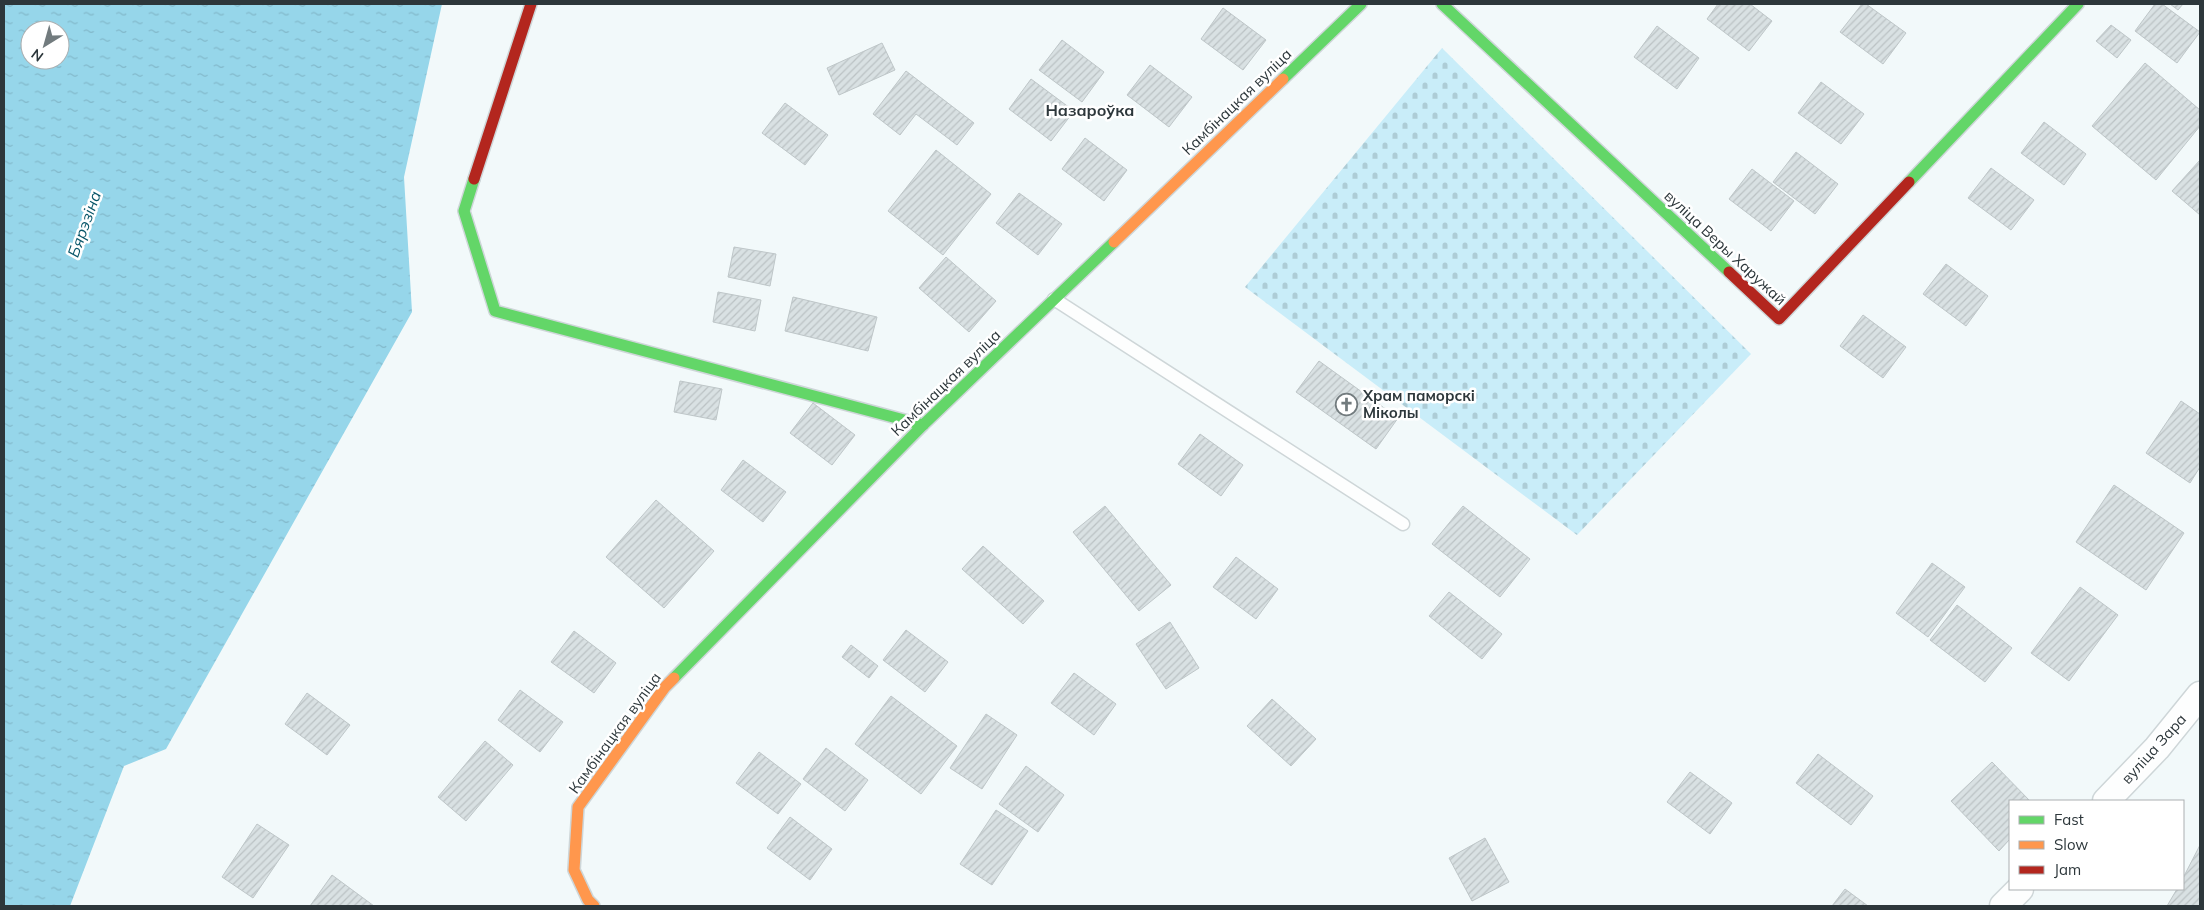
<svg xmlns="http://www.w3.org/2000/svg" width="2204" height="910" font-family="Mulish,sans-serif">
<style>
.cemetery{fill:url(#cemetery-stones)}
.water{fill:url(#water-ripples);fill-rule:evenodd}
.building{fill:url(#building-hatch);stroke:#bec6c8}
.lines{fill:none;stroke-linecap:round;stroke-linejoin:round}
.lane-casing{stroke:#ced6d8;stroke-width:15}
.street-casing{stroke:#ced6d8;stroke-width:29}
.fast-casing{stroke:#ced6d8;stroke-width:14}
.slow-casing{stroke:#ced6d8;stroke-width:14}
.jam-casing{stroke:#ced6d8;stroke-width:14}
.lane{stroke:#fdfefe;stroke-width:12}
.street{stroke:#fdfefe;stroke-width:26}
.fast{stroke:#63d668;stroke-width:11}
.slow{stroke:#ff974d;stroke-width:11}
.jam{stroke:#b3261e;stroke-width:11}
.labels{text-anchor:middle;stroke-width:5;stroke-linejoin:round;paint-order:stroke}
.street-label{font-size:15px;fill:#2d373b;stroke:#fff}
.poi-label{font-size:15px;font-weight:bold;fill:#2d373b;stroke:#fff;text-anchor:start}
.neighbourhood-label{font-size:16px;font-weight:bold;fill:#2d373b;stroke:#fff}
.water-label{font-size:16px;font-style:italic;fill:#085669;stroke:#fff}
</style>
<defs>
<pattern id="cemetery-stones" width="16" height="16" patternUnits="userSpaceOnUse" patternTransform="scale(1.25)"><rect width="16" height="16" fill="#c9edf9"/><path d="M2 7V4a2 2 0 0 1 4 0v3zM10 15v-3a2 2 0 0 1 4 0v3z" fill="#adccd6"/></pattern>
<pattern id="water-ripples" width="26" height="14" patternUnits="userSpaceOnUse" patternTransform="scale(1.25)"><rect width="26" height="14" fill="#96d6ea"/><path d="M2 4q2-2 4 0t4 0M15 11q2-2 4 0t4 0" fill="none" stroke="#82b8ca"/></pattern>
<pattern id="building-hatch" width="6" height="6" patternUnits="userSpaceOnUse" patternTransform="scale(1.25)"><rect width="6" height="6" fill="#d9e1e3"/><path d="M-1 1l2-2M0 6l6-6M5 7l2-2" fill="none" stroke="#bbc2c4"/></pattern>
</defs>
<rect width="100%" height="100%" fill="#f2f9fa"/>
<polygon class="cemetery" points="1442,48 1751,354 1577,535 1245,287"/>
<path class="water" d="M4,4H442L404,177L412,312L166,749L124,766L70,906H4ZM30,30H60V60H30Z"/>
<g class="building">
<polygon points="1718,4 1750,4 1772,21 1749,51 1707,19"/>
<polygon points="1862,4 1866,4 1906,33 1883,64 1840,32"/>
<polygon points="2155,4 2162,4 2200,32 2177,63 2135,31"/>
<polygon points="2170,4 2183,4 2178,10"/>
<polygon points="1223,8 1266,40 1243,70 1201,39"/>
<polygon points="2111,25 2131,40 2117,58 2096,41"/>
<polygon points="1657,26 1699,58 1677,89 1634,57"/>
<polygon points="1062,40 1104,72 1082,102 1039,70"/>
<polygon points="882,43 895,70 839,95 827,68"/>
<polygon points="2145,63 2200,110 2200,126 2156,180 2092,126"/>
<polygon points="1150,65 1192,97 1169,127 1127,95"/>
<polygon points="906,71 974,123 957,145 916,114 900,135 873,114"/>
<polygon points="1031,79 1074,111 1051,141 1009,109"/>
<polygon points="1821,82 1864,114 1841,144 1798,113"/>
<polygon points="785,103 828,135 805,165 762,133"/>
<polygon points="2044,122 2086,154 2064,185 2021,153"/>
<polygon points="1085,138 1127,170 1104,201 1062,169"/>
<polygon points="936,150 991,194 943,255 888,211"/>
<polygon points="1796,152 1838,184 1815,214 1773,182"/>
<polygon points="2200,160 2200,215 2172,191"/>
<polygon points="1991,168 2034,200 2011,230 1968,198"/>
<polygon points="1752,169 1794,201 1771,231 1729,199"/>
<polygon points="1019,193 1062,224 1038,255 996,223"/>
<polygon points="734,247 776,254 770,286 728,277"/>
<polygon points="946,257 996,301 969,332 919,288"/>
<polygon points="1946,264 1988,296 1966,326 1923,294"/>
<polygon points="718,292 761,300 755,331 713,322"/>
<polygon points="793,297 877,317 868,351 785,331"/>
<polygon points="1863,315 1906,347 1883,378 1840,346"/>
<polygon points="1319,361 1398,418 1376,449 1296,392"/>
<polygon points="680,381 722,389 716,420 674,412"/>
<polygon points="2181,401 2200,414 2200,467 2190,483 2146,453"/>
<polygon points="813,403 855,435 832,465 790,433"/>
<polygon points="1200,434 1243,465 1221,496 1178,464"/>
<polygon points="743,460 786,492 763,522 721,490"/>
<polygon points="2114,485 2184,533 2146,590 2076,542"/>
<polygon points="656,500 714,551 664,608 606,557"/>
<polygon points="1105,506 1171,585 1139,611 1073,532"/>
<polygon points="1463,506 1530,559 1500,597 1432,544"/>
<polygon points="983,546 1044,601 1023,624 962,569"/>
<polygon points="1236,557 1278,589 1256,619 1213,587"/>
<polygon points="1932,563 1965,587 1928,637 1896,613"/>
<polygon points="2080,587 2118,615 2069,681 2031,653"/>
<polygon points="1449,592 1502,634 1482,659 1429,616"/>
<polygon points="1957,605 2012,648 1985,682 1930,640"/>
<polygon points="1170,622 1199,668 1166,689 1136,644"/>
<polygon points="906,630 948,662 925,692 883,660"/>
<polygon points="574,631 616,663 594,693 551,662"/>
<polygon points="851,645 878,666 869,678 842,657"/>
<polygon points="1074,673 1116,704 1094,735 1051,703"/>
<polygon points="520,690 563,722 540,752 498,720"/>
<polygon points="307,693 350,725 327,755 285,724"/>
<polygon points="891,696 957,746 921,794 855,744"/>
<polygon points="1272,699 1316,739 1291,766 1247,726"/>
<polygon points="986,714 1017,735 982,789 950,768"/>
<polygon points="485,741 513,765 466,821 438,797"/>
<polygon points="826,748 868,780 845,811 803,779"/>
<polygon points="759,752 801,784 778,814 736,783"/>
<polygon points="1818,754 1873,796 1851,825 1796,783"/>
<polygon points="1992,762 2030,801 2010,801 2010,839 1999,851 1951,801"/>
<polygon points="1026,766 1064,795 1038,832 999,804"/>
<polygon points="1690,772 1732,803 1710,834 1667,802"/>
<polygon points="996,810 1028,831 992,885 960,864"/>
<polygon points="790,817 832,849 810,880 767,848"/>
<polygon points="257,824 289,845 253,898 222,877"/>
<polygon points="1485,838 1509,882 1472,901 1449,858"/>
<polygon points="2200,845 2200,906 2167,906 2177,889 2183,889 2183,878"/>
<polygon points="332,875 374,906 310,906"/>
<polygon points="1845,889 1868,906 1832,906"/>
</g>
<g class="lines">
<defs>
<polyline id="lane" points="1054,299 1403,524"/>
<g id="street">
<polyline points="2106,801 2157,748 2200,695"/>
<polyline points="2003,906 2020,889"/>
</g>
<g id="fast">
<polyline points="1442,4 1729,272"/>
<polyline points="1283,79 1361,4"/>
<polyline points="474,179 464,211 495,311 923,425"/>
<polyline points="1909,182 2078,4"/>
<polyline points="674,678 923,425 1114,242"/>
</g>
<g id="slow">
<polyline points="1114,242 1283,79"/>
<polyline points="594,906 588,900 574,870 578,807 665,687 674,678"/>
</g>
<g id="jam">
<polyline points="474,179 531,4"/>
<polyline points="1729,272 1779,319 1909,182"/>
</g>
</defs>
<use href="#lane" class="lane-casing"/>
<use href="#street" class="street-casing"/>
<use href="#fast" class="fast-casing"/>
<use href="#slow" class="slow-casing"/>
<use href="#jam" class="jam-casing"/>
<use href="#lane" class="lane"/>
<use href="#street" class="street"/>
<use href="#fast" class="fast"/>
<use href="#slow" class="slow"/>
<use href="#jam" class="jam"/>
</g>
<defs>
<symbol id="church-ring" viewBox="-11 -11 22 22"><circle r="9.5" fill="#fff" stroke="#727b7e" stroke-width="1.5"/><path d="M-1.2-6h2.4v3.5h3.3v2.4h-3.3V6h-2.4V-.1h-3.3v-2.4h3.3Z" fill="#727b7e"/></symbol>
</defs>
<g fill-rule="evenodd">
<use href="#church-ring" x="1334" y="392" width="25" height="25"/>
</g>
<g class="labels">
<g class="street-label">
<text transform="translate(1237 102) rotate(-44)" y="5">Камбінацкая вуліца</text>
<text transform="translate(1725 248) rotate(43)" y="5">вуліца Веры Харужай</text>
<text transform="translate(946 383) rotate(-44)" y="5">Камбінацкая вуліца</text>
<text transform="translate(615 733) rotate(-54)" y="5">Камбінацкая вуліца</text>
<text transform="translate(2154 749) rotate(-48)" y="5">вуліца Зара</text>
</g>
<g class="poi-label">
<text x="1363" y="401">Храм паморскі<tspan x="1363" dy="17">Міколы</tspan></text>
</g>
<g class="neighbourhood-label">
<text x="1090" y="116">Назароўка</text>
</g>
<g class="water-label">
<text transform="translate(84 224) rotate(-70)" y="6">Бярэзіна</text>
</g>
</g>
<rect width="2204" height="910" fill="none" stroke="#2d373b" stroke-width="10"/>
<rect x="2009" y="800" width="175" height="90" fill="#ffffff" stroke="#abafb1"/>
<rect x="2019" y="816" width="25" height="8" fill="#63d668" stroke="#abafb1"/>
<text x="2054" y="825" font-size="15" fill="#2d373b">Fast</text>
<rect x="2019" y="841" width="25" height="8" fill="#ff974d" stroke="#abafb1"/>
<text x="2054" y="850" font-size="15" fill="#2d373b">Slow</text>
<rect x="2019" y="866" width="25" height="8" fill="#b3261e" stroke="#abafb1"/>
<text x="2054" y="875" font-size="15" fill="#2d373b">Jam</text>
<g transform="translate(45 45) rotate(217)"><circle r="24" fill="#ffffff" stroke="#abafb1"/>
<path d="M0-4L9 19L0 12L-9 19Z" fill="#727b7e"/>
<text y="-8" font-size="14" font-weight="bold" text-anchor="middle" fill="#2d373b">N</text>
</g>
</svg>
